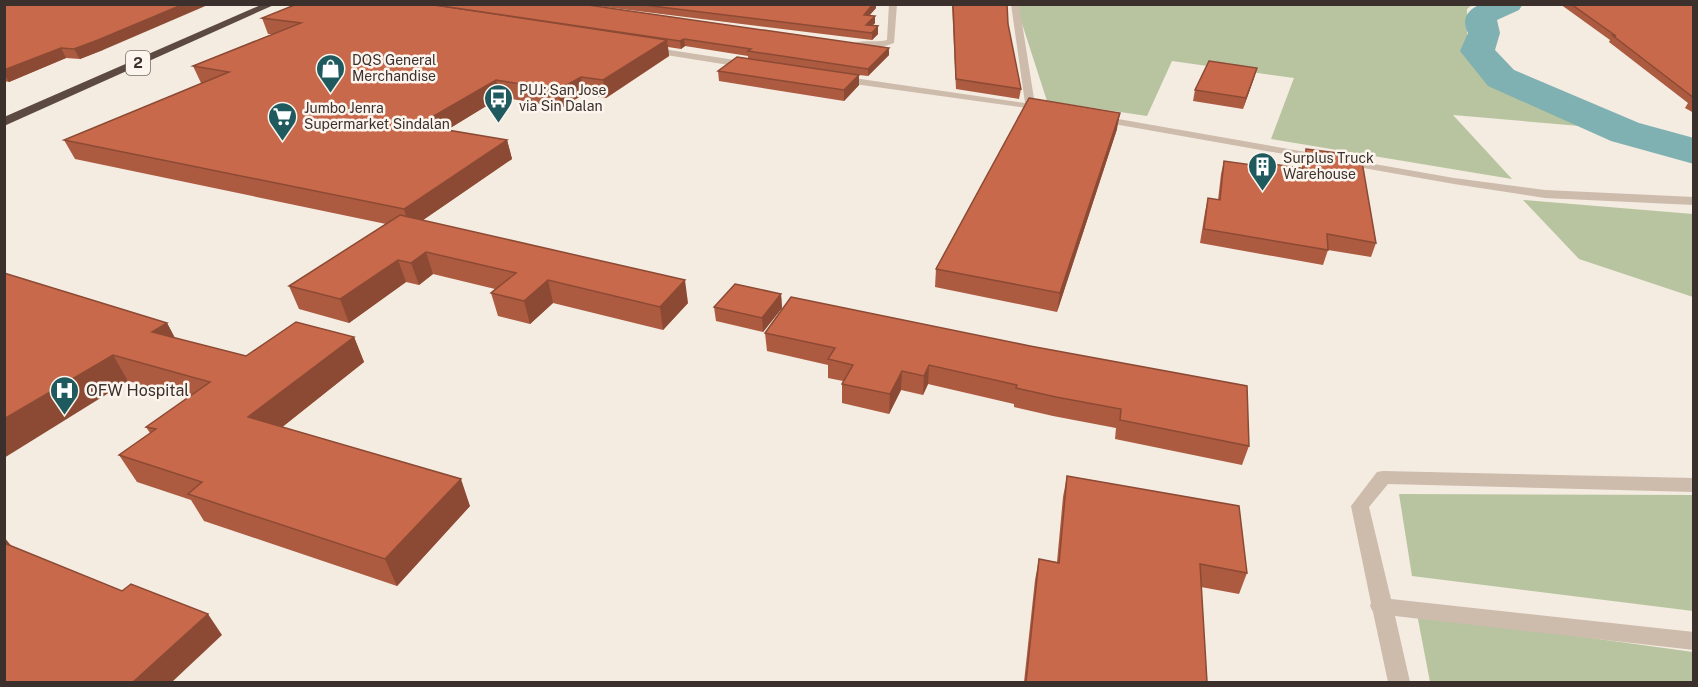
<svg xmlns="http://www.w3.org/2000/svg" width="1698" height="687" font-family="'Public Sans',sans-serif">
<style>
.green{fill:#b8c4a0}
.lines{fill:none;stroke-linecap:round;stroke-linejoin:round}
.river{fill:#7fb0b2;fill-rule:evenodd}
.street{fill:#cdbbac;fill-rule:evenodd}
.highway{fill:#5c4a42;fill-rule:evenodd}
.wall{fill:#ac5a40}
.shaded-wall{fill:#8c4a34}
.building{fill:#c8694b;stroke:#8c4a34;stroke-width:1.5}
.labels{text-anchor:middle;stroke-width:5;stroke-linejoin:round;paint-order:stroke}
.far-poi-label{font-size:14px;fill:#3b302b;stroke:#fbf5ee;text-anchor:start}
.shield{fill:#fbf5ee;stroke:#756b66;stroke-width:1.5}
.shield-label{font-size:15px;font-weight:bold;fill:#3b302b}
.poi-label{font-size:16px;fill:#3b302b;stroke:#fbf5ee;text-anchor:start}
</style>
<rect width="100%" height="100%" fill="#f4ebe1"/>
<g class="green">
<polygon points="1016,5 1472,5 1467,9 1467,40 1478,69 1531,97 1603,128 1453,115 1512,179 1271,139 1294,78 1172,61 1147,116 1047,101"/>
<polygon points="1523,200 1693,214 1693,297 1579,259"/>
<polygon points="1399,494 1693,495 1693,611 1412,576"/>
<polygon points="1417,614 1693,652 1693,682 1430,682"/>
</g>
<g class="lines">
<path class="river" d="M1481,4H1523L1519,10L1497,20L1500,33L1495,50L1514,70L1639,123L1694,138V164L1611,141L1488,86L1460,51L1468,33C1461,19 1467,10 1481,4Z"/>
<g class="street">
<path d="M889,4H897L894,43L876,49L854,46L853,44C860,39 876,43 887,40Z"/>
<polygon points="1011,4 1019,4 1035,105 1049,107 1049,111 840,82 835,79 840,76 1025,103"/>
<polygon points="650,47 748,62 753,65 748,68 647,52 646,50"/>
<polygon points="1101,116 1454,178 1545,190 1694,197 1694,205 1545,198 1454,184 1097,121 1097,117"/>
<polygon points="1383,471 1694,478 1694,492 1388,484 1369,507 1391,599 1694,632 1694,650 1395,616 1410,682 1388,682 1373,612 1370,606 1371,603 1351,506 1377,472"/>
</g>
<polygon class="highway" points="263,4 276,4 4,126 4,117"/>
</g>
<g class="wall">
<polygon points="4,4 103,50 80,59 66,58 9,82 4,81"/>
<polygon points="297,4 889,55 868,76 859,75 859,85 844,101 719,81 718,71 748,58 748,56 685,46 681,49 668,47 669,56 606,98 584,94 561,108 501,97 447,130 507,140 512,159 423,220 688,303 663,330 553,303 530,324 498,316 491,293 495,289 433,274 419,285 406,282 349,323 299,309 289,286 386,224 75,159 64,140 202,83 201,83 193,66 272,34 268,34 262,18"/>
<polygon points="581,4 876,4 876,8 869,15 875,16 875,23 872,26 878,26 878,34 872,40"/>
<polygon points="952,4 1007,4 1008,24 1021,89 1019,99 956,89"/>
<polygon points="1560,4 1694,4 1694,113 1685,108 1688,103 1609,42 1610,40"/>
<polygon points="1254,78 1243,109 1193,101 1195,90"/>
<polygon points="1117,129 1057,312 935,287 936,269"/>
<polygon points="1306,149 1376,243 1371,257 1328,250 1323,265 1200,243 1205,212 1208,198 1218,200 1221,174 1224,161 1272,168 1273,164 1302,168 1302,162"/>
<polygon points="4,273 167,323 175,338 246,356 354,337 364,362 282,427 470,506 397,586 204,521 191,500 137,482 119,455 150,433 146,427 187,398 128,381"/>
<polygon points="781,294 782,308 763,332 716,321 714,307"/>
<polygon points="791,297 1249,446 1242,465 1115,439 1116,428 1053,416 1014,407 1014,404 928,384 923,395 901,390 889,414 842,403 842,384 843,381 828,378 828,365 767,351 765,333"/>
<polygon points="1067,476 1247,573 1239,594 1201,587 1207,682 1024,682 1035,580 1039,559 1057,562 1063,497"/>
</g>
<g class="shaded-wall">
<polygon points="184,4 210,4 103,50 80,59 74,49"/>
<polygon points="873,4 876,4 876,8 864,22 864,15"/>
<polygon points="875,16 875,23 865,32 866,25"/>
<polygon points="878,26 878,34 872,40 872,33"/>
<polygon points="684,39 685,46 681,49 680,41"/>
<polygon points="667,40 669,56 606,98 603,80"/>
<polygon points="61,48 66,58 9,82 4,73 4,70"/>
<polygon points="889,48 889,55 868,76 868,69"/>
<polygon points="1257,68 1254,78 1243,109 1246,98"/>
<polygon points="859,75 859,85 844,101 844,90"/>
<polygon points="581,77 584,94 561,108 558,90"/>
<polygon points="496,80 501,97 424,144 418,125"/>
<polygon points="1120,113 1117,129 1057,312 1060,293"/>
<polygon points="507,140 512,159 410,229 404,209"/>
<polygon points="426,252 433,274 419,285 411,263"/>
<polygon points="398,260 406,282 349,323 340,299"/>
<polygon points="548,280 553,303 530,324 524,301"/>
<polygon points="685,280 688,303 663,330 660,307"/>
<polygon points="781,294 782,308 763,332 762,318"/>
<polygon points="167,323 180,348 152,332"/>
<polygon points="354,337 364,362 261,444 248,417"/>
<polygon points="113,355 128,381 4,458 4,419"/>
<polygon points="929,365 928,384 923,395 924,376"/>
<polygon points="902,371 901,390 889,414 890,394"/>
<polygon points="461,479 470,506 397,586 385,559"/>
<polygon points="4,537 18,554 4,552"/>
<polygon points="208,614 222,635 172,682 133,682"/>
</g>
<g class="building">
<polygon points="4,4 184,4 98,40 74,49 61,48 4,70"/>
<polygon points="297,4 428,4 667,40 603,80 581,77 558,90 496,80 418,125 507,140 404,209 64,140 229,72 193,66 301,23 262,18"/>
<polygon points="428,4 581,4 889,48 868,69 748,51 751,49 684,39 680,41"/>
<polygon points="636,4 873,4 864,15 875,16 866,25 878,26 872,33"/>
<polygon points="953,4 1007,4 1008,24 1021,89 956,79"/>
<polygon points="1571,4 1694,4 1694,98 1612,35 1616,36"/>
<polygon points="737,57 859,75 844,90 718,71"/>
<polygon points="1209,61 1257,68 1246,98 1195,90"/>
<polygon points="1029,98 1120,113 1060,293 936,269"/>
<polygon points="1306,149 1361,156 1376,243 1327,234 1328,250 1204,229 1208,198 1220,200 1224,161 1273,168 1273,164 1307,169"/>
<polygon points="400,215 685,280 660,307 548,280 524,301 491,293 516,273 426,252 411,263 398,260 340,299 289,286"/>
<polygon points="4,273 167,323 152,332 246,356 296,322 354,337 248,417 461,479 385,559 188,494 202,482 119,455 156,429 146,427 210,382 113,355 4,419"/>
<polygon points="735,284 781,294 762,318 714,307"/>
<polygon points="791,297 1030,346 1247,386 1249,446 1120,420 1121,409 1056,397 1016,388 1017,385 929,365 924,376 902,371 890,394 842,384 853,365 828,359 835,348 765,333"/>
<polygon points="1067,476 1239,506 1247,573 1200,564 1207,682 1026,682 1039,559 1059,563"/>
<polygon points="4,543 122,591 131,584 208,614 133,682 4,682"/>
</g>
<defs>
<symbol id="shop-pin" viewBox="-11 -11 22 30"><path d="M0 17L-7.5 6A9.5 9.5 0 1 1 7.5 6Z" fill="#1f5a5e" stroke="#fbf5ee"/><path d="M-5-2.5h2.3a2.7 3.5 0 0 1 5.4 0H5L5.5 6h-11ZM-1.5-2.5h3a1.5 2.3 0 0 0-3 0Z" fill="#fff"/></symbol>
<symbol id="bus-pin" viewBox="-11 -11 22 30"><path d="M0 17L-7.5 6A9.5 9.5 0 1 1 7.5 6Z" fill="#1f5a5e" stroke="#fbf5ee"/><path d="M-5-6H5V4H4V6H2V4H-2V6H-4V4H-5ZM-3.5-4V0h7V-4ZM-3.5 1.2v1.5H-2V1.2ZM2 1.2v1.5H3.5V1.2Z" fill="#fff"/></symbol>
<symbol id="supermarket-pin" viewBox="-11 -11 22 30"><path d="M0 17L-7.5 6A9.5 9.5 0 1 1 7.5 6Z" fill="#1f5a5e" stroke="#fbf5ee"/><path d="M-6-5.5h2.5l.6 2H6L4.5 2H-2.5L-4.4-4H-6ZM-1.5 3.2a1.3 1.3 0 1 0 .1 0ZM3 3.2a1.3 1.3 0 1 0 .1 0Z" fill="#fff"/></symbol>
<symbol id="building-pin" viewBox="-11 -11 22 30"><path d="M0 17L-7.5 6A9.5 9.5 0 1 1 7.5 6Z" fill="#1f5a5e" stroke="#fbf5ee"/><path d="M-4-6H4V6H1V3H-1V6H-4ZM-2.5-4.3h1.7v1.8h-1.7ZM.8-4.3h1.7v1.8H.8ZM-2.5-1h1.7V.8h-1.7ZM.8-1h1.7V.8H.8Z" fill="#fff"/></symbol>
<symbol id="hospital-pin" viewBox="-11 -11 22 30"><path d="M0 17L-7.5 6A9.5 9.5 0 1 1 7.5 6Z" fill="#1f5a5e" stroke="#fbf5ee"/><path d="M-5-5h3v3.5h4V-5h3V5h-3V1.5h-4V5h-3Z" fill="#fff"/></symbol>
</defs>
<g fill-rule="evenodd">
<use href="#shop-pin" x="314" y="52" width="33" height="45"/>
<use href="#bus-pin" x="482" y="82" width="33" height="45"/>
<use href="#supermarket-pin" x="266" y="100" width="33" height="45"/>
<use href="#building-pin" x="1246" y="150" width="33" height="45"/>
<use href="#hospital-pin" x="48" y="374" width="33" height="45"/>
</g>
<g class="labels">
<g class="far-poi-label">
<text x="352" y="65">DQS General<tspan x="352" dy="16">Merchandise</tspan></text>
<text x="519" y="95">PUJ: San Jose<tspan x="519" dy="16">via Sin Dalan</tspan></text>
<text x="304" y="113">Jumbo Jenra<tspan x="304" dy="16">Supermarket Sindalan</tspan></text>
<text x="1283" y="163">Surplus Truck<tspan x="1283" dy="16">Warehouse</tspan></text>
</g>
<rect class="shield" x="126" y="51" width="24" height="24" rx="4.5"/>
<g class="shield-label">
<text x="138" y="68">2</text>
</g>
<g class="poi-label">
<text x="86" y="396">OFW Hospital</text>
</g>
</g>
<rect width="1698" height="687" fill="none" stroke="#3b302b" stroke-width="12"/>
</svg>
